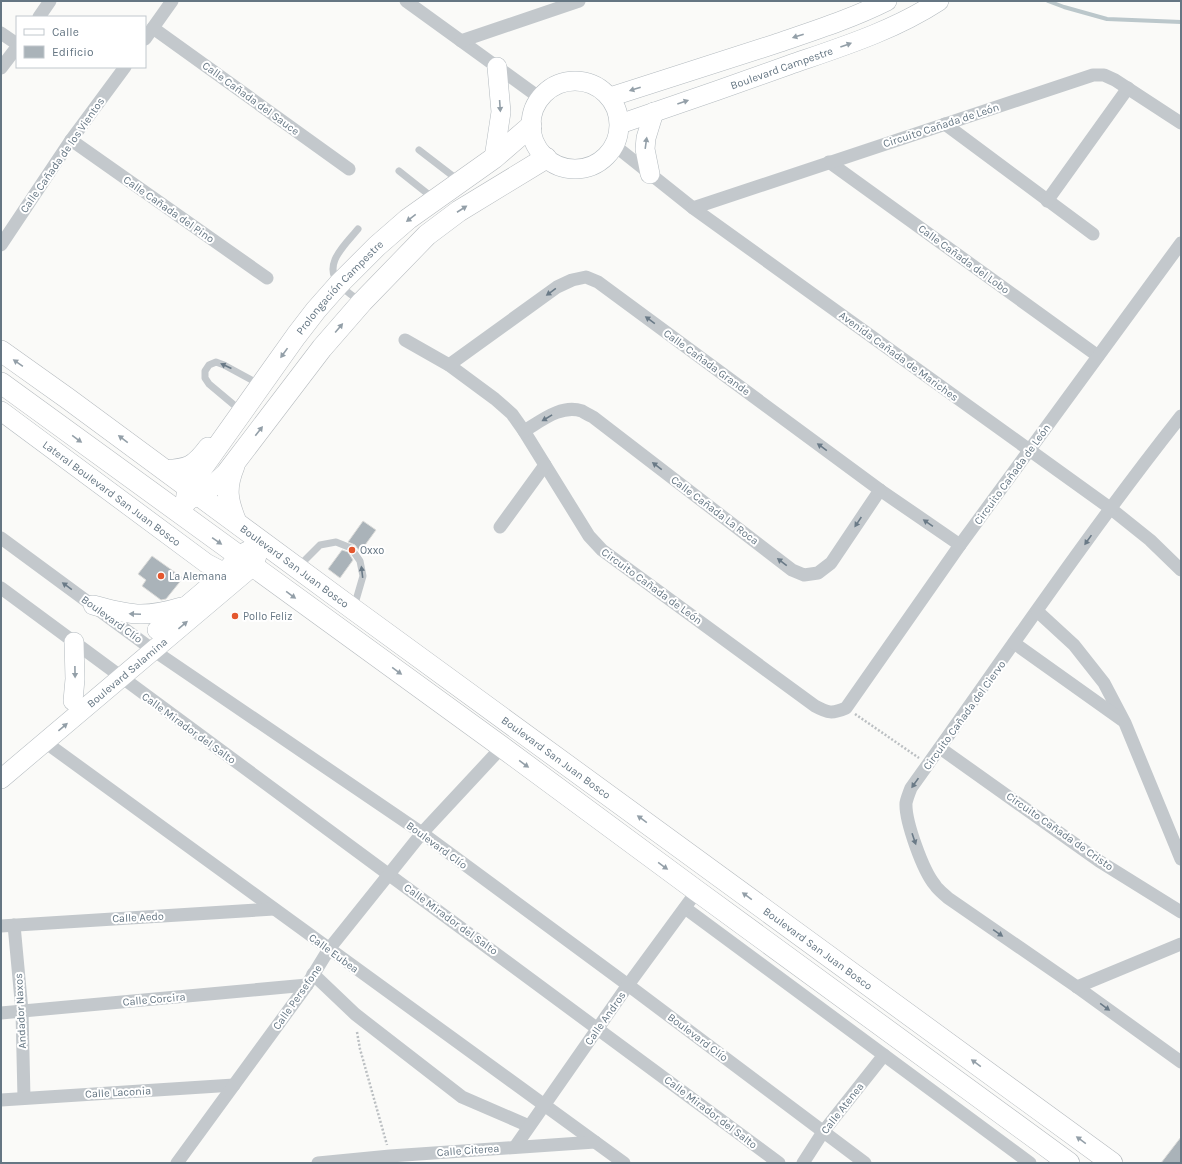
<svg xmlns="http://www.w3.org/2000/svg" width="1182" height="1164" font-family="Karla,sans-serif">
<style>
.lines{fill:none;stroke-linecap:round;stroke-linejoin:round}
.stream{stroke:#bbc7cb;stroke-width:4}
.building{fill:#aab3b9;stroke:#dcdcda}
.secondary-casing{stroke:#b3babf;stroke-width:20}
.primary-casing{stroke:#b5babe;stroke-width:22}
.path{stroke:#bbbfc2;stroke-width:2.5;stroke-dasharray:2 2;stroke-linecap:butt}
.lane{stroke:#c3c8cc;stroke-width:7}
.street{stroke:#c3c8cc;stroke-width:13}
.secondary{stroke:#fff;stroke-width:19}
.primary{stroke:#fff;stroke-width:21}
.oneway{fill:#939fa8}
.oneway2{fill:#6a7a87}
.poi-dot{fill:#e4572e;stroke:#fff;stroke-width:1.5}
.labels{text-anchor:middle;stroke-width:4;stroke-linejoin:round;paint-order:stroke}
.street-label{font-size:11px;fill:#657683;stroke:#fff}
.poi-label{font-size:11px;fill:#657683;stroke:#fff;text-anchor:start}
</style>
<rect width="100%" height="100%" fill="#fafaf8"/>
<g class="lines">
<polyline class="stream" points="1048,1 1064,7 1107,19 1181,22"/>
</g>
<g class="building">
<polygon points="363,521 376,530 360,552 355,545 348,542"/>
<polygon points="342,550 348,552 353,560 340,578 328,569"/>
<polygon points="152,556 183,578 166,599 161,600 142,586 146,580 138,574"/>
<polygon points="1181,1137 1181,1163 1161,1163"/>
</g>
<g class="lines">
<defs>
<g id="secondary">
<circle cx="575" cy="125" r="44"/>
<path d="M610,97C665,79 720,62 775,44C813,31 851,19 887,1"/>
<path id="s1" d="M620,124C676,105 733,85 789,65C841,47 893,31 939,1"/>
<polyline points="494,158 501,112 497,67"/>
<polyline points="650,174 645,149 646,138 654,112"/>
<path id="s2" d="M1,411L206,563L225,573"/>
<path d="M164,470C188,468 193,467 208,447"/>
<path d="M93,605C129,615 145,618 181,607"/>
<path d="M157,630C180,611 203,593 224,573C233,564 239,553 252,549"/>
<polyline points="73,701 75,679 74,642"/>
<path id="s3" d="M1,779L253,566C260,552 259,546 251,533"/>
</g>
<g id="primary">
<path id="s4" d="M1,351L67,398L353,609L1112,1163"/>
<polyline points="1,383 502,747 697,891 1069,1163"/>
<path d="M234,466C225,488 227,500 236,522"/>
<path d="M187,499C202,495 215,485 226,474L322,348L362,302L427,235L459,211L546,158"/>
<path id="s5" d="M186,502L188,488L296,336L316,310L339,284L377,246L408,219L494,158L531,126"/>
</g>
</defs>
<use href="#secondary" class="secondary-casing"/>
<use href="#primary" class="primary-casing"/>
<g class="path">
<polyline points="855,714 919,758"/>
<polyline points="357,1032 360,1049 387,1145"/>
</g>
<g class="lane">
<polyline points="419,150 458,180"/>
<polyline points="399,171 433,198"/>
<path d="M358,229C345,245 321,265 340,285C345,291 353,296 360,301"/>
<polyline points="240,410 209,384 205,378 205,371 209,365 216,362 224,365 259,384"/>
<polyline points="299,566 320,545 336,542 351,548 360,561 363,576 354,607"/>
</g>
<g class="street">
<polyline points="406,1 540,98"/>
<polyline points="39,17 50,1"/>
<polyline points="153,28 349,169"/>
<polyline points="1,33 17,44"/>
<polyline points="145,39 172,1"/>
<polyline points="461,41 579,1"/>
<polyline points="1,68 17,47"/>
<polyline points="945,124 1093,234"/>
<polyline points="71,140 267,278"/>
<polyline points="614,145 693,208 1110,508 1150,540 1181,570"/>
<polyline points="829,162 1098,356"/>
<polyline points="1047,201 1128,88"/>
<polyline points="693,208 1093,75 1104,75 1115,80 1181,123"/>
<polyline points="1,245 71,140 125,67"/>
<path d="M405,340L449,365L495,399L512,414L524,431L589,536L602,550L815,706C828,713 832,714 846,708L960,545L1181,243"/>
<polyline points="449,365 557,287 572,280 586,277 598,282 880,490 960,545"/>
<path d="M1181,416C1086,536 1000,664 911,788C909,793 907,798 906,803C905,821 923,871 935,885C938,890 944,894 948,898L1077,987L1181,1062"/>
<path d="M524,431C541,421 561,404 582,411C585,413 589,415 593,417L792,570L804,575L818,573L831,563L880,490"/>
<polyline points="500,527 545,465"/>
<polyline points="1,538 153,650 422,833 628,985 865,1163"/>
<path d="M1,588C260,780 520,970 779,1163"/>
<polyline points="1037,611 1074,645 1104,683 1125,723 1181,859"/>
<polyline points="1014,643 1122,720"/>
<polyline points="45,742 624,1163"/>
<polyline points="940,748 1099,861 1181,912"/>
<polyline points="685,908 1030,1163"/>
<polyline points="14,925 22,1011 24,1098"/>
<polyline points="1,926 274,909"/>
<polyline points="313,974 355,1014 462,1097 529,1126"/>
<polyline points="1077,987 1181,944"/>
<polyline points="1,1013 307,985"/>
<polyline points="1,1100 234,1085"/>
<polyline points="515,1147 628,985 697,891"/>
<polyline points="177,1163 307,985 329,949 422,833 502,747"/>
<polyline points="318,1163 390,1156 595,1142"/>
<polyline points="803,1163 823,1132 884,1055"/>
</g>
<use href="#secondary" class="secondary"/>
<use href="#primary" class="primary"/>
</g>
<defs><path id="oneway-solid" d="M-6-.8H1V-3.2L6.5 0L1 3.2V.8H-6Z"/></defs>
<g class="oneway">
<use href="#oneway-solid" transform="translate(798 36) rotate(162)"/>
<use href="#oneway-solid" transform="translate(846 45) rotate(-20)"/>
<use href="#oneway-solid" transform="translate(635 89) rotate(162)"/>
<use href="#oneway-solid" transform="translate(683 102) rotate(-19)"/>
<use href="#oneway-solid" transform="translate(500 106) rotate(86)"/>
<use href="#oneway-solid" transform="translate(646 143) rotate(-82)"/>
<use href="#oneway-solid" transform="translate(462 209) rotate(-33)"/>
<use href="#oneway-solid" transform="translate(411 218) rotate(142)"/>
<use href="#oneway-solid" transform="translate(339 328) rotate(-50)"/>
<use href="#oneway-solid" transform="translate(284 353) rotate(126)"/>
<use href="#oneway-solid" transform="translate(18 363) rotate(-145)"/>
<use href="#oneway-solid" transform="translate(259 431) rotate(-52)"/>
<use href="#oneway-solid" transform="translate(77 439) rotate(36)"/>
<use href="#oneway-solid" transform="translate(123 439) rotate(-143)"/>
<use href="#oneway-solid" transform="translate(217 541) rotate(35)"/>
<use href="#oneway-solid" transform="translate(291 595) rotate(36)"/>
<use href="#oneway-solid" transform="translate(135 614) rotate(-178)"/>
<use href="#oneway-solid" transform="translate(183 625) rotate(-40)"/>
<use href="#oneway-solid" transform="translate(397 671) rotate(36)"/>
<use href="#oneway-solid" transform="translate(75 672) rotate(89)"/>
<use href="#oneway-solid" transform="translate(63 727) rotate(-40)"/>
<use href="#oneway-solid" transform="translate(524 764) rotate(36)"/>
<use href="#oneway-solid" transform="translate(642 819) rotate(-144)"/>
<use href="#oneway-solid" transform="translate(663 866) rotate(36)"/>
<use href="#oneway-solid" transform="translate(747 896) rotate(-144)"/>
<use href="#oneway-solid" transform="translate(976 1063) rotate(-144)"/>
<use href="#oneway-solid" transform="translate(1081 1140) rotate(-144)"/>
</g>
<g class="oneway2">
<use href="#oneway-solid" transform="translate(551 292) rotate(144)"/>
<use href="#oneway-solid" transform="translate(650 320) rotate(-144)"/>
<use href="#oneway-solid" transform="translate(226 366) rotate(-155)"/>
<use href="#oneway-solid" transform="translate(547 418) rotate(149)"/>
<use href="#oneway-solid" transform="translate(822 447) rotate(-144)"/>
<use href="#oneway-solid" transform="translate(657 466) rotate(-143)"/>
<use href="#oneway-solid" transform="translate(858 522) rotate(124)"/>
<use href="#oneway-solid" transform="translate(928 523) rotate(-145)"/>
<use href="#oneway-solid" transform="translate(1088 540) rotate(125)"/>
<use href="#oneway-solid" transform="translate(782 562) rotate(-143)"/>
<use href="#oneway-solid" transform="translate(362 572) rotate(-97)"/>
<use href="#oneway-solid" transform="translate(67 586) rotate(-144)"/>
<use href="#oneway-solid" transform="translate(915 783) rotate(125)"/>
<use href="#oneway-solid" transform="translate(914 839) rotate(71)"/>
<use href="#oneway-solid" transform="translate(998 933) rotate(35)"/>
<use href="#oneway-solid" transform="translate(1105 1007) rotate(36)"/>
</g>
<g class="poi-dot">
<circle cx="352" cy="550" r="4"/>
<circle cx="161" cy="576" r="4"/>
<circle cx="235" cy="616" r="4"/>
</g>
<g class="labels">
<g class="street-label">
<text dy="4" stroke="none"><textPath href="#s1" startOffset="171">Boulevard Campestre</textPath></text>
<text transform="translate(251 98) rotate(36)" y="4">Calle Cañada del Sauce</text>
<text transform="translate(941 125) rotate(-18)" y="4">Circuito Cañada de León</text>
<text transform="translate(62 155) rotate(-55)" y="4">Calle Cañada de los Vientos</text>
<text transform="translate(169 209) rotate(35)" y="4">Calle Cañada del Pino</text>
<text transform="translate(964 259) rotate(36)" y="4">Calle Cañada del Lobo</text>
<text dy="4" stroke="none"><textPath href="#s5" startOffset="266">Prolongación Campestre</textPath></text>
<text transform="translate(899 356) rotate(36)" y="4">Avenida Cañada de Mariches</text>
<text transform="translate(707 362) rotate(36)" y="4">Calle Cañada Grande</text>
<text transform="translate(1012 474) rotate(-54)" y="4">Circuito Cañada de León</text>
<text dy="4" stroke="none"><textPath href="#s2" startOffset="138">Lateral Boulevard San Juan Bosco</textPath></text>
<text transform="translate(715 510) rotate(37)" y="4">Calle Cañada La Roca</text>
<text dy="4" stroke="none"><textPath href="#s4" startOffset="364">Boulevard San Juan Bosco</textPath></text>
<text transform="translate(652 586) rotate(36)" y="4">Circuito Cañada de León</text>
<text transform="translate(112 619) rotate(36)" y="4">Boulevard Clío</text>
<text dy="4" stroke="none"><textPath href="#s3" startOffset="165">Boulevard Salamina</textPath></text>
<text transform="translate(964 715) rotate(-54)" y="4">Circuito Cañada del Ciervo</text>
<text transform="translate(189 728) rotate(36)" y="4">Calle Mirador del Salto</text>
<text dy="4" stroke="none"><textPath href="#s4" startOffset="688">Boulevard San Juan Bosco</textPath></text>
<text transform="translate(1060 831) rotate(35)" y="4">Circuito Cañada de Cristo</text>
<text transform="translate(437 845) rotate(36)" y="4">Boulevard Clío</text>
<text transform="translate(138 917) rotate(-3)" y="4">Calle Aedo</text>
<text transform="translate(451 919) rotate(36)" y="4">Calle Mirador del Salto</text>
<text dy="4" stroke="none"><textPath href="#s4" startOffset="1012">Boulevard San Juan Bosco</textPath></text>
<text transform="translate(334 953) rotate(36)" y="4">Calle Eubea</text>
<text transform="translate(297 997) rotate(-55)" y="4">Calle Persefone</text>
<text transform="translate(154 999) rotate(-5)" y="4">Calle Corcira</text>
<text transform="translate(20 1011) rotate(-93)" y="4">Andador Naxos</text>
<text transform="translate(605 1018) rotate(-55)" y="4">Calle Andros</text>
<text transform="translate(698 1037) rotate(37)" y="4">Boulevard Clío</text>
<text transform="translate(118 1092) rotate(-3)" y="4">Calle Laconia</text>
<text transform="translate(842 1108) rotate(-52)" y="4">Calle Atenea</text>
<text transform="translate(711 1112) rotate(37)" y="4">Calle Mirador del Salto</text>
<text transform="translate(468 1150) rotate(-4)" y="4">Calle Citerea</text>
</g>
<g class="poi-label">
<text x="360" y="554">Oxxo</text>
<text x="169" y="580">La Alemana</text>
<text x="243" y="620">Pollo Feliz</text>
</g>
</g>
<rect width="1182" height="1164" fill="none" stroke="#657683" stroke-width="4"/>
<rect x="16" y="16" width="130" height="52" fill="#ffffff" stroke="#c1c8cd"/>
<rect x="24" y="29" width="20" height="6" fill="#ffffff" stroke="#c1c8cd"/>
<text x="52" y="36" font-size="12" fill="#657683">Calle</text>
<rect x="24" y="46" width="20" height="12" fill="#aab3b9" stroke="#c1c8cd"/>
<text x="52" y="56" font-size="12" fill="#657683">Edificio</text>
</svg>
